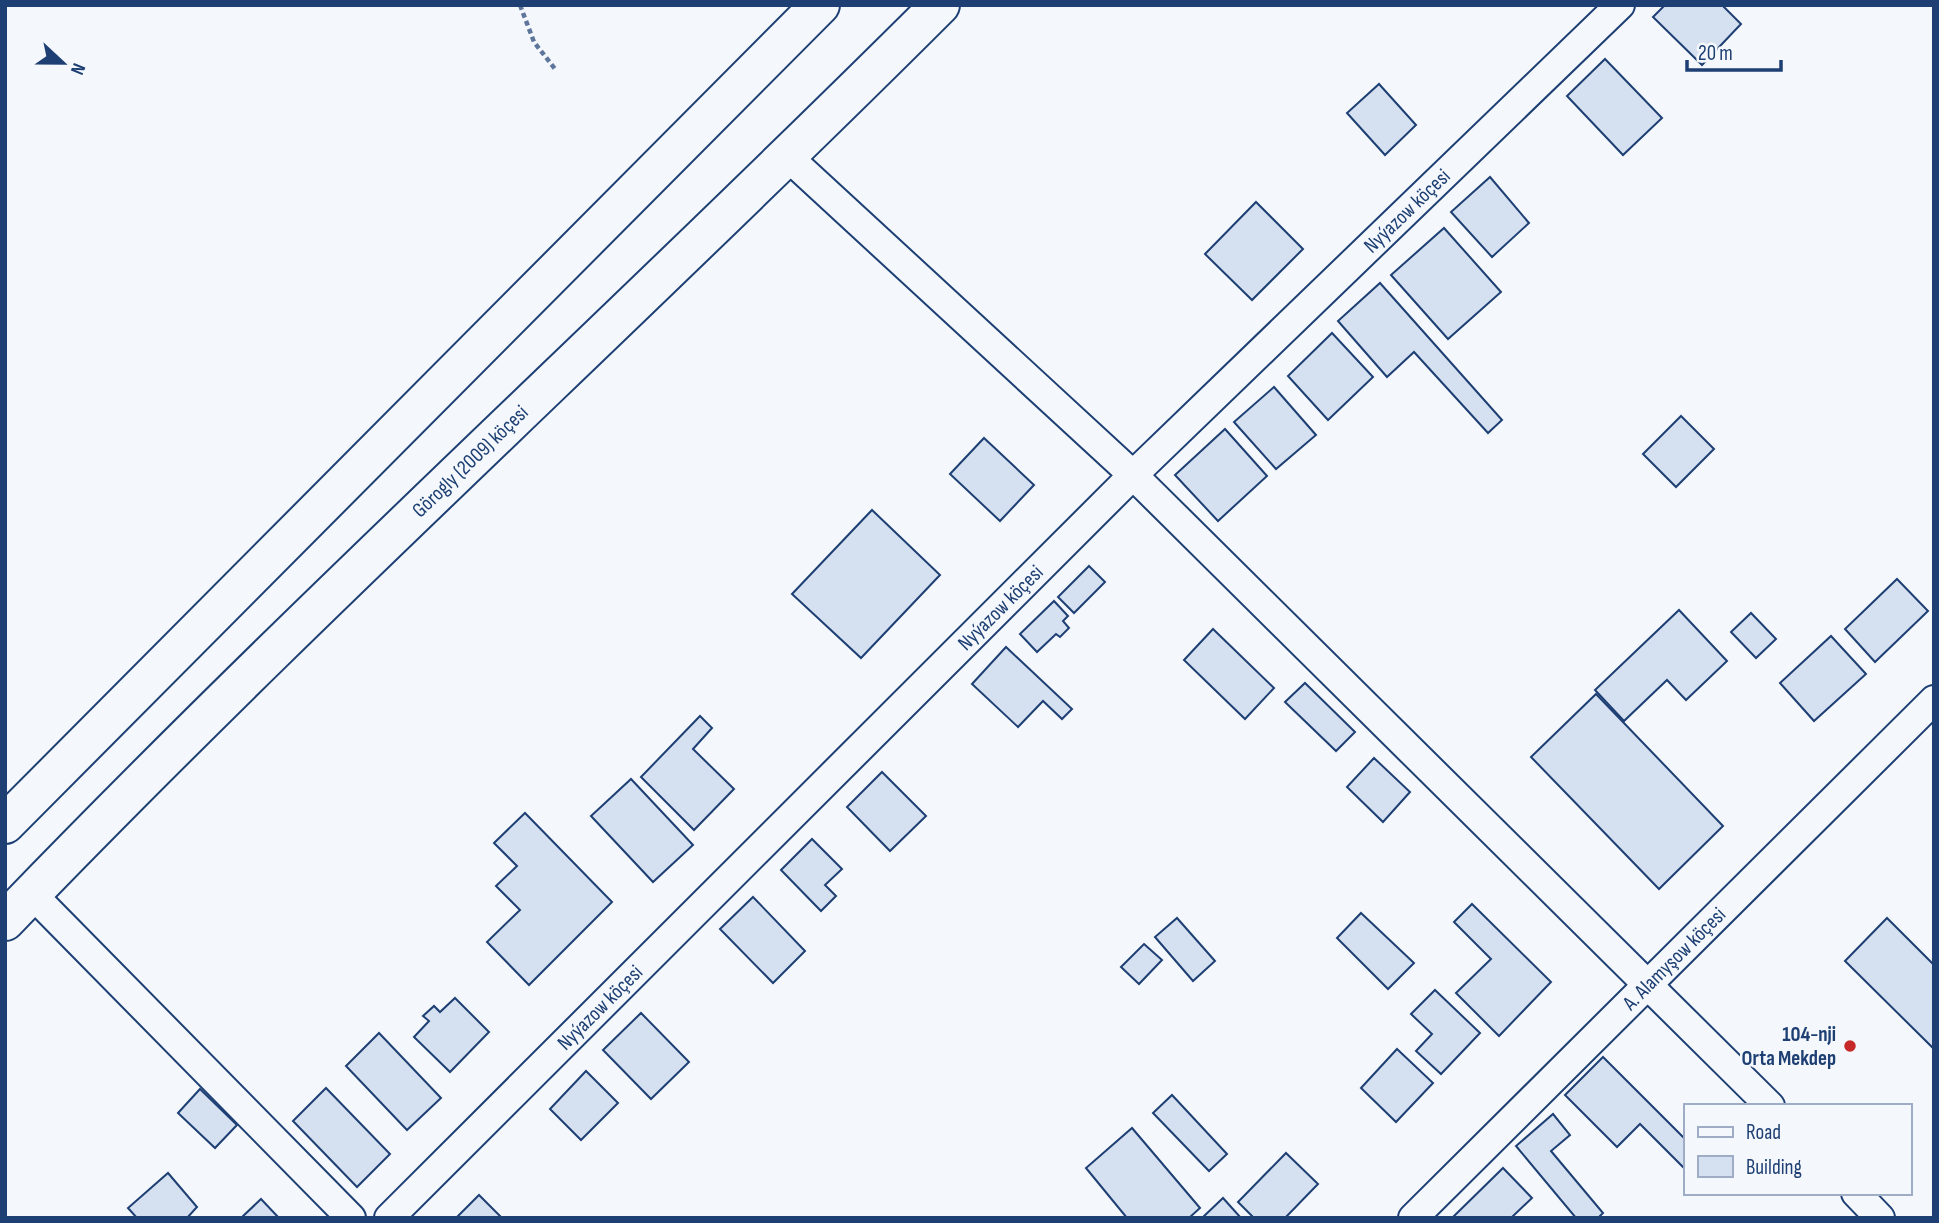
<svg xmlns="http://www.w3.org/2000/svg" width="1939" height="1223" font-family="'Sofia Sans Condensed',sans-serif">
<style>
.building{fill:#d5e0f0;stroke:#1d3f73;stroke-width:2}
.lines{fill:none;stroke-linecap:round;stroke-linejoin:round}
.minor-casing{stroke:#1d3f73;stroke-width:32}
.primary-casing{stroke:#1d3f73;stroke-width:42}
.path{stroke:#5e769c;stroke-width:4.5;stroke-dasharray:5 3.5;stroke-linecap:butt}
.minor{stroke:#f4f7fb;stroke-width:28}
.primary{stroke:#f4f7fb;stroke-width:38}
.poi-dot{fill:#c62828;stroke:#f4f7fb;stroke-width:2.5}
.labels{text-anchor:middle;stroke-width:5;stroke-linejoin:round;paint-order:stroke}
.street-label{font-size:21px;fill:#1d3f73;stroke:#f4f7fb}
.poi-label{font-size:21px;font-weight:bold;fill:#1d3f73;stroke:#f4f7fb;text-anchor:end}
</style>
<rect width="100%" height="100%" fill="#f4f7fb"/>
<g class="building">
<polygon points="1665,5 1722,5 1741,24 1702,65 1653,17"/>
<polygon points="1605,59 1662,118 1623,155 1567,96"/>
<polygon points="1379,84 1416,125 1385,155 1347,113"/>
<polygon points="1490,177 1529,223 1492,257 1451,212"/>
<polygon points="1256,202 1303,249 1252,300 1205,254"/>
<polygon points="1444,228 1501,292 1448,339 1391,275"/>
<polygon points="1380,283 1502,420 1488,433 1414,352 1387,377 1338,321"/>
<polygon points="1332,333 1373,377 1328,420 1288,376"/>
<polygon points="1274,387 1316,435 1276,469 1234,422"/>
<polygon points="1681,416 1714,449 1676,487 1643,454"/>
<polygon points="1225,429 1267,476 1218,521 1175,475"/>
<polygon points="984,438 1034,485 1000,521 950,474"/>
<polygon points="872,510 940,575 861,658 792,594"/>
<polygon points="1089,566 1105,582 1074,613 1058,597"/>
<polygon points="1897,579 1928,611 1875,662 1845,629"/>
<polygon points="1054,601 1068,616 1063,621 1069,628 1060,637 1056,634 1037,652 1020,634"/>
<polygon points="1679,610 1727,661 1686,700 1667,680 1624,721 1595,690"/>
<polygon points="1751,613 1776,639 1756,658 1731,632"/>
<polygon points="1213,629 1274,688 1245,719 1184,660"/>
<polygon points="1831,636 1866,674 1814,721 1780,683"/>
<polygon points="1006,647 1072,709 1062,719 1043,701 1018,727 972,684"/>
<polygon points="1305,683 1355,732 1336,751 1285,702"/>
<polygon points="1596,694 1723,826 1659,889 1531,757"/>
<polygon points="700,716 712,728 693,749 734,789 694,830 641,777"/>
<polygon points="1374,758 1410,792 1383,822 1347,787"/>
<polygon points="882,772 926,816 890,851 847,807"/>
<polygon points="631,779 693,845 653,882 591,816"/>
<polygon points="525,813 612,902 529,985 487,942 520,910 496,886 517,866 494,843"/>
<polygon points="812,839 842,869 825,885 836,896 821,911 781,870"/>
<polygon points="753,897 805,951 773,983 720,929"/>
<polygon points="1472,904 1551,982 1499,1036 1456,993 1491,959 1454,922"/>
<polygon points="1361,913 1414,963 1388,989 1337,938"/>
<polygon points="1177,918 1215,961 1193,981 1155,937"/>
<polygon points="1887,918 1934,965 1934,1049 1845,961"/>
<polygon points="1144,944 1162,960 1139,984 1121,967"/>
<polygon points="1435,990 1480,1033 1441,1074 1416,1051 1432,1034 1411,1014"/>
<polygon points="455,998 489,1032 450,1072 414,1037 429,1021 423,1016 434,1006 440,1012"/>
<polygon points="641,1013 689,1062 651,1099 603,1050"/>
<polygon points="379,1033 441,1098 407,1130 346,1066"/>
<polygon points="1397,1049 1433,1083 1396,1122 1361,1088"/>
<polygon points="1603,1057 1685,1139 1685,1169 1640,1124 1617,1147 1565,1095"/>
<polygon points="586,1071 618,1103 581,1140 550,1109"/>
<polygon points="326,1088 390,1154 357,1187 293,1121"/>
<polygon points="200,1089 237,1125 215,1148 178,1113"/>
<polygon points="1172,1095 1227,1154 1209,1171 1153,1113"/>
<polygon points="1553,1114 1570,1135 1551,1151 1603,1213 1598,1218 1576,1218 1516,1146"/>
<polygon points="1132,1128 1200,1208 1189,1218 1127,1218 1086,1168"/>
<polygon points="1286,1153 1318,1184 1285,1218 1254,1218 1238,1202"/>
<polygon points="1503,1168 1532,1198 1511,1218 1452,1218"/>
<polygon points="168,1173 197,1207 187,1218 137,1218 128,1208"/>
<polygon points="479,1195 502,1218 456,1218"/>
<polygon points="1223,1198 1241,1218 1202,1218"/>
<polygon points="261,1199 279,1218 241,1218"/>
</g>
<g class="lines">
<defs>
<g id="minor">
<polyline points="788,157 1133,475 1770,1106"/>
<polyline points="31,893 351,1218"/>
<polyline points="1856,1193 1880,1218"/>
<path id="s1" d="M389,1218L1133,475L1620,5"/>
<path id="s2" d="M1413,1218L1934,700"/>
</g>
<g id="primary">
<polyline points="5,824 820,5"/>
<path id="s3" d="M5,921C308,606 631,314 940,5"/>
</g>
</defs>
<use href="#minor" class="minor-casing"/>
<use href="#primary" class="primary-casing"/>
<polyline class="path" points="520,5 534,42 555,69"/>
<use href="#minor" class="minor"/>
<use href="#primary" class="primary"/>
</g>
<circle class="poi-dot" cx="1850" cy="1046" r="7"/>
<g class="labels">
<g class="street-label">
<text dy="7" stroke="none"><textPath href="#s1" startOffset="1432">Nyýazow köçesi</textPath></text>
<text dy="7" stroke="none"><textPath href="#s3" startOffset="654">Görogly (2009) köçesi</textPath></text>
<text dy="7" stroke="none"><textPath href="#s1" startOffset="864">Nyýazow köçesi</textPath></text>
<text dy="7" stroke="none"><textPath href="#s2" startOffset="368">A. Alamyşow köçesi</textPath></text>
<text dy="7" stroke="none"><textPath href="#s1" startOffset="298">Nyýazow köçesi</textPath></text>
</g>
<g class="poi-label">
<text x="1836" y="1041">104-nji<tspan x="1836" dy="24">Orta Mekdep</tspan></text>
</g>
</g>
<rect width="1939" height="1223" fill="none" stroke="#1d3f73" stroke-width="14"/>
<rect x="1684" y="1104" width="228" height="91" fill="#f4f7fb" stroke="#9eadc5" stroke-width="2"/>
<rect x="1698" y="1127" width="35" height="10" fill="#f4f7fb" stroke="#9eadc5" stroke-width="2"/>
<text x="1746" y="1139" font-size="21" fill="#1d3f73">Road</text>
<rect x="1698" y="1156" width="35" height="21" fill="#d5e0f0" stroke="#9eadc5" stroke-width="2"/>
<text x="1746" y="1174" font-size="21" fill="#1d3f73">Building</text>
<g transform="translate(63 63) rotate(112)" stroke="#f4f7fb" stroke-width="5" paint-order="stroke">
<path d="M0-5L12 26L0 18L-12 26Z" fill="#1d3f73"/>
<text y="-10" font-size="19" font-weight="bold" text-anchor="middle" fill="#1d3f73">N</text>
</g>
<path d="M1687 60v10h94v-10" fill="none" stroke="#1d3f73" stroke-width="3.5"/>
<text x="1698" y="60" font-size="21" fill="#1d3f73" stroke="#f4f7fb" stroke-width="5" paint-order="stroke">20 m</text>
</svg>
